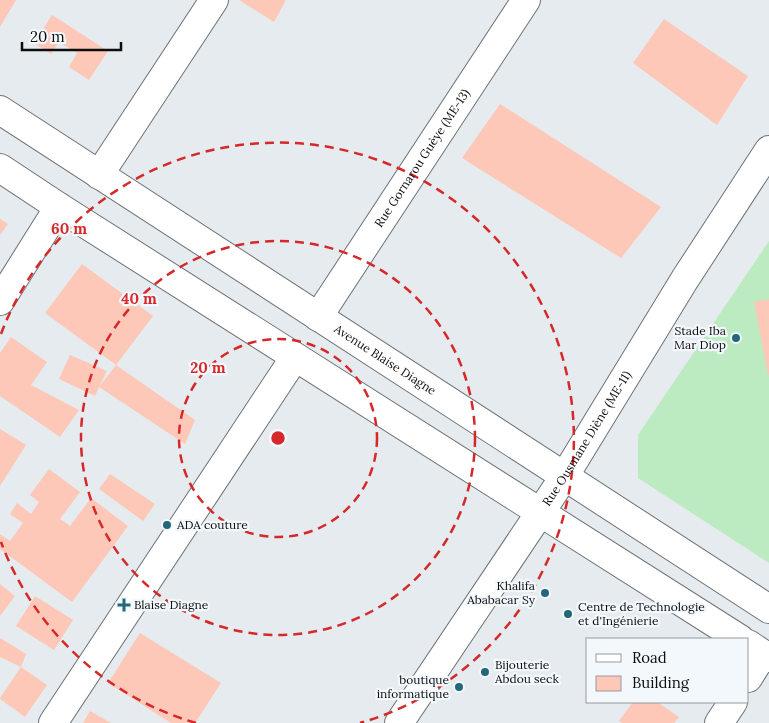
<svg xmlns="http://www.w3.org/2000/svg" width="769" height="723" font-family="Lora,serif">
<style>
.grass{fill:#bcebc1}
.building{fill:#fdc8b7}
.lines{fill:none;stroke-linecap:round;stroke-linejoin:round}
.minor-casing{stroke:#6e7275;stroke-width:30}
.primary-casing{stroke:#6e7275;stroke-width:30}
.minor{stroke:#fff;stroke-width:28}
.primary{stroke:#fff;stroke-width:28}
.ring{fill:none;stroke:#d62828;stroke-width:2.5;stroke-dasharray:9 6}
.poi-dot{fill:#236878;stroke:#f3f8fc;stroke-width:2}
.labels{text-anchor:middle;stroke-width:4.5;stroke-linejoin:round;paint-order:stroke}
.street-label{font-size:12px;fill:#0c0d0f;stroke:#f3f8fc}
.poi-label{font-size:12px;fill:#0c0d0f;stroke:#f3f8fc;text-anchor:start}
.centre{fill:#d62828;stroke:#f3f8fc;stroke-width:2.5}
.ring-label{font-size:15px;text-anchor:middle;font-weight:bold;fill:#d62828;stroke:#f3f8fc;stroke-width:4.5;stroke-linejoin:round;paint-order:stroke}
</style>
<rect width="100%" height="100%" fill="#e6ebef"/>
<polygon class="grass" points="769,241 769,563 638,478 638,435"/>
<g class="building">
<polygon points="0,0 16,0 0,27"/>
<polygon points="239,0 286,0 274,22"/>
<polygon points="52,15 108,51 89,80 69,67 77,53 59,42 51,54 34,43"/>
<polygon points="664,19 748,76 717,125 633,63"/>
<polygon points="500,104 661,207 621,258 462,158"/>
<polygon points="0,219 8,224 0,235"/>
<polygon points="82,264 153,316 116,365 45,313"/>
<polygon points="769,299 769,375 768,375 754,302"/>
<polygon points="11,337 47,362 31,385 79,410 60,437 0,396 0,353"/>
<polygon points="70,355 107,371 99,387 116,365 195,420 185,444 99,387 95,396 59,379"/>
<polygon points="0,429 26,445 0,486"/>
<polygon points="49,469 80,492 60,519 70,526 91,498 128,526 72,602 0,549 0,534 10,541 23,523 10,514 17,503 31,514 39,502 30,495"/>
<polygon points="110,474 155,504 143,521 99,489"/>
<polygon points="0,584 15,596 0,616"/>
<polygon points="35,596 73,620 54,650 16,626"/>
<polygon points="140,633 221,683 195,723 171,723 108,683"/>
<polygon points="0,638 26,654 21,667 0,657"/>
<polygon points="21,667 47,685 25,717 0,699 0,698"/>
<polygon points="633,702 657,702 679,717 674,723 622,723 619,721"/>
<polygon points="90,711 111,723 83,723"/>
</g>
<g class="lines">
<defs>
<g id="minor">
<polyline points="99,175 214,0"/>
<polyline points="0,301 59,207"/>
<path id="s1" d="M318,317L526,0"/>
<polyline points="748,678 763,654"/>
<polyline points="53,723 295,357"/>
<path id="s2" d="M399,723L564,477L685,279L769,150"/>
<polyline points="719,723 733,702"/>
</g>
<g id="primary">
<path id="s3" d="M0,110L769,609"/>
<polyline points="0,168 59,207 740,639"/>
<polyline points="748,644 769,658"/>
</g>
</defs>
<use href="#minor" class="minor-casing"/>
<use href="#primary" class="primary-casing"/>
<use href="#minor" class="minor"/>
<use href="#primary" class="primary"/>
</g>
<g class="ring">
<circle cx="278" cy="438" r="99"/>
<circle cx="278" cy="438" r="197"/>
<path d="M196 723A296 296 0 0 1 1 542M1 334A296 296 0 1 1 360 723"/>
</g>
<g class="poi-dot">
<circle cx="736" cy="338" r="5"/>
<circle cx="167" cy="525" r="5"/>
<circle cx="545" cy="593" r="5"/>
<path d="M121.5 597.5h5v5h5v5h-5v5h-5v-5h-5v-5h5z"/>
<circle cx="568" cy="614" r="5"/>
<circle cx="485" cy="672" r="5"/>
<circle cx="459" cy="687" r="5"/>
</g>
<g class="labels">
<g class="street-label">
<text dy="4" stroke="none"><textPath href="#s1" startOffset="190">Rue Gornarou Guèye (ME-13)</textPath></text>
<text dy="4" stroke="none"><textPath href="#s3" startOffset="459">Avenue Blaise Diagne</textPath></text>
<text dy="4" stroke="none"><textPath href="#s2" startOffset="341">Rue Ousmane Diène (ME-11)</textPath></text>
</g>
<g class="poi-label">
<text x="726" y="335" text-anchor="end">Stade Iba<tspan x="726" dy="14">Mar Diop</tspan></text>
<text x="177" y="529">ADA couture</text>
<text x="535" y="590" text-anchor="end">Khalifa<tspan x="535" dy="14">Ababacar Sy</tspan></text>
<text x="134" y="609">Blaise Diagne</text>
<text x="578" y="611">Centre de Technologie<tspan x="578" dy="14">et d'Ingénierie</tspan></text>
<text x="495" y="669">Bijouterie<tspan x="495" dy="14">Abdou seck</tspan></text>
<text x="449" y="684" text-anchor="end">boutique<tspan x="449" dy="14">informatique</tspan></text>
</g>
</g>
<circle cx="278" cy="438" r="8" class="centre"/>
<g class="ring-label">
<text x="69" y="234">60 m</text>
<text x="139" y="304">40 m</text>
<text x="208" y="373">20 m</text>
</g>
<rect x="586" y="638" width="162" height="65" fill="#f3f8fc" stroke="#979a9d"/>
<rect x="596" y="654" width="25" height="8" fill="#ffffff" stroke="#979a9d"/>
<text x="632" y="663" font-size="15" fill="#0c0d0f">Road</text>
<rect x="596" y="676" width="25" height="15" fill="#fdc8b7" stroke="#979a9d"/>
<text x="632" y="688" font-size="15" fill="#0c0d0f">Building</text>
<path d="M22 42v8h99v-8" fill="none" stroke="#0c0d0f" stroke-width="2.5"/>
<text x="30" y="42" font-size="15" fill="#0c0d0f" stroke="#f3f8fc" stroke-width="4" paint-order="stroke">20 m</text>
</svg>
